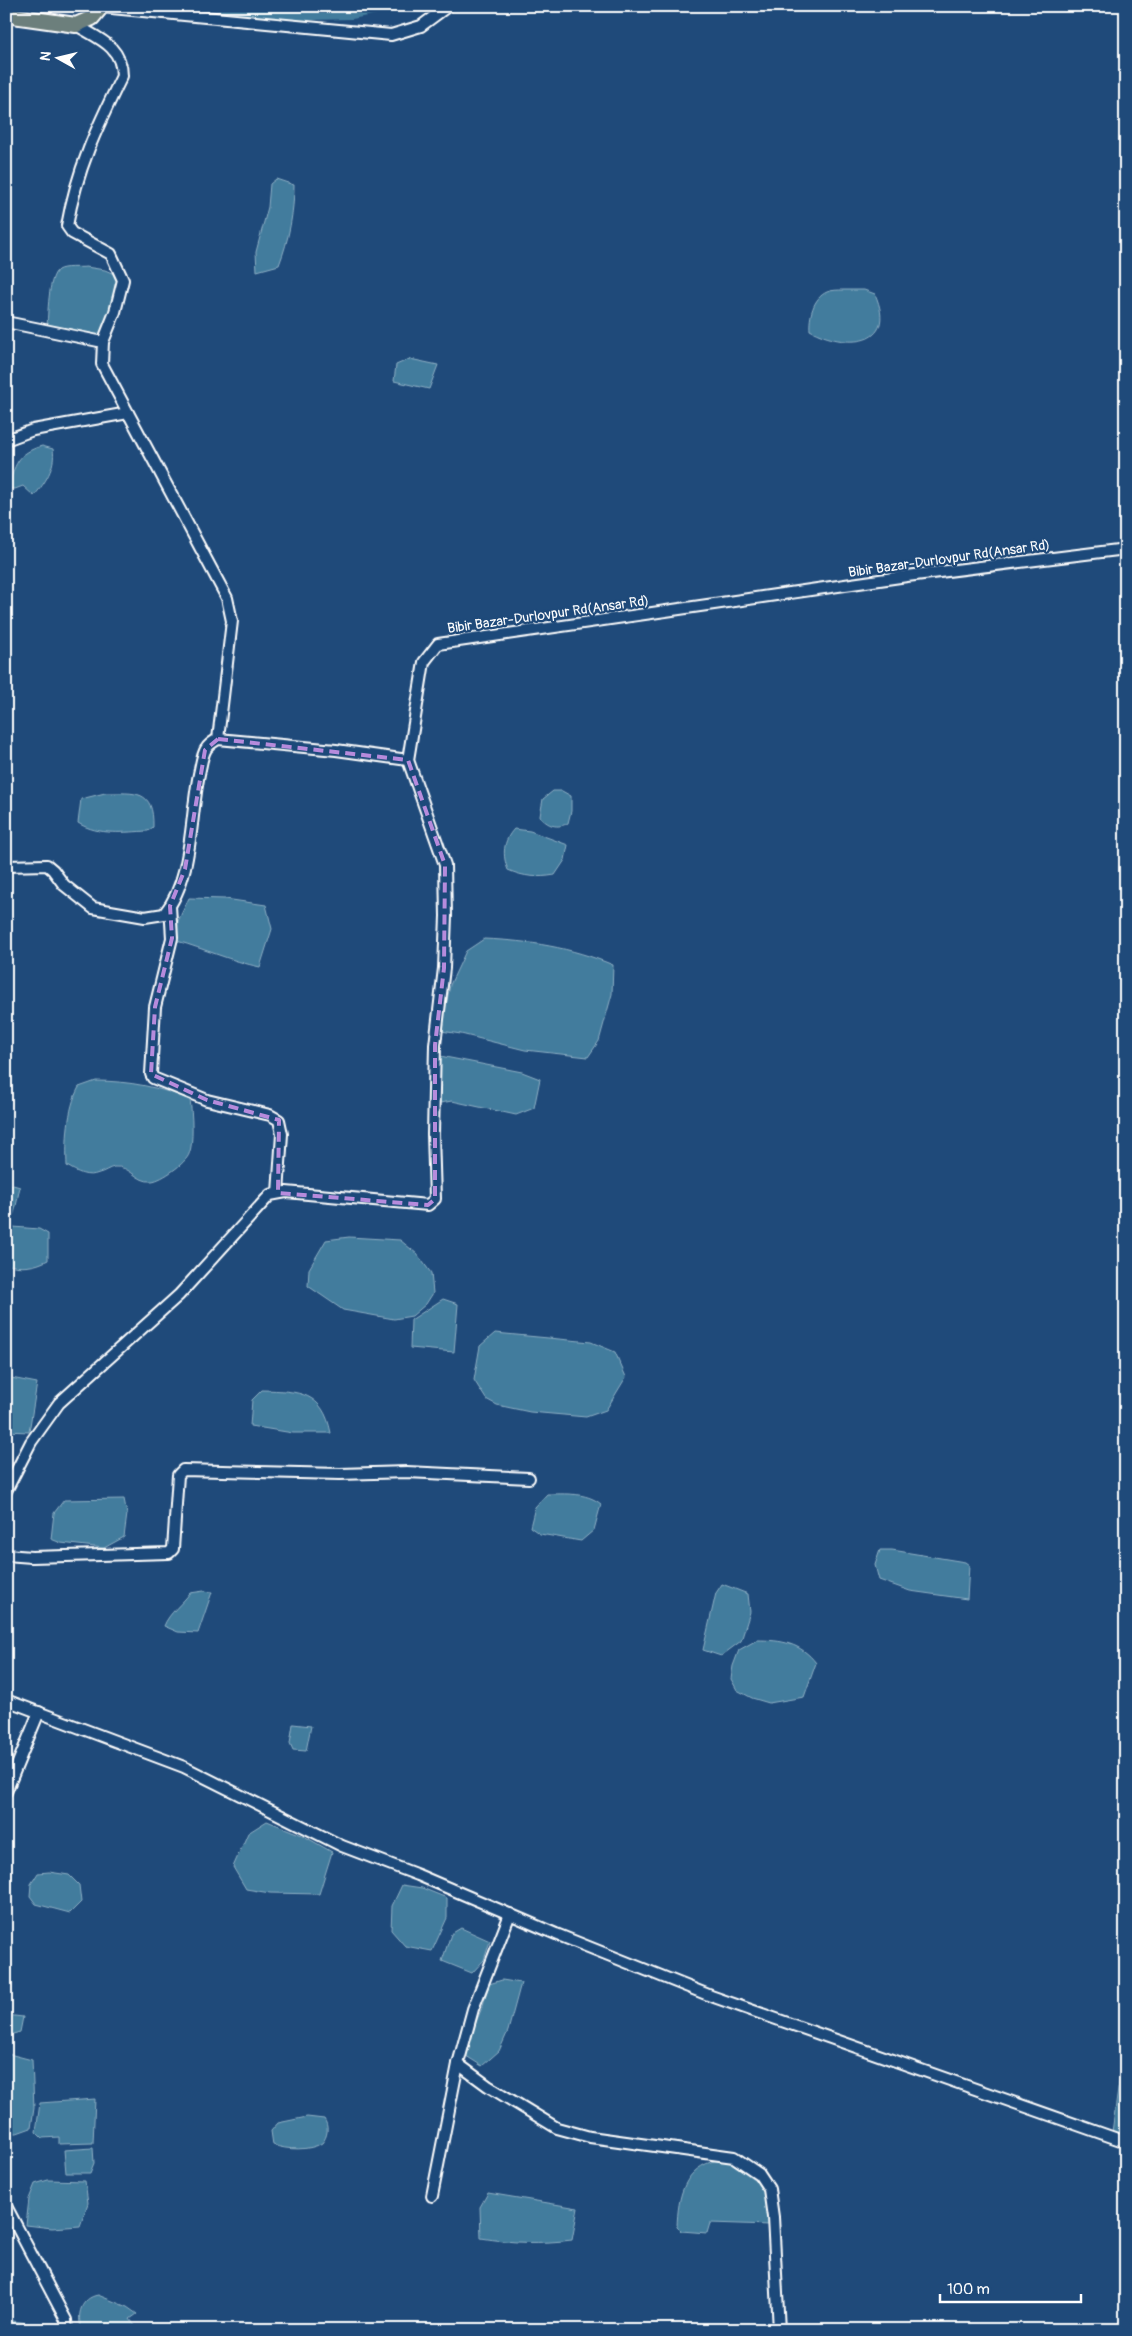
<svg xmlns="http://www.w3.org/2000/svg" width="1132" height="2336" font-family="Pangolin,sans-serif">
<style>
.water{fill:#437b9d;stroke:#8eb0c4}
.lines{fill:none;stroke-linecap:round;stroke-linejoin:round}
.canal{stroke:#437b9d;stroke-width:10}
.minor-casing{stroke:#fff;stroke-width:14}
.highway-casing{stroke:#fff;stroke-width:18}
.minor{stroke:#1f4a7a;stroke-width:10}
.highway{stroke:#6c7f7c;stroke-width:14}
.marked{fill:none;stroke:#b68bdc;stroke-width:4;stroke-dasharray:10 6;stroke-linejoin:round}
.labels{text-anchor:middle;stroke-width:4.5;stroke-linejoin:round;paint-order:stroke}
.street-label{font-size:14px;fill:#fff;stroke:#1f4a7a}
</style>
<rect width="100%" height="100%" fill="#1f4a7a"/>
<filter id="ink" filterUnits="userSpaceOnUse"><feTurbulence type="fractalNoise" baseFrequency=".02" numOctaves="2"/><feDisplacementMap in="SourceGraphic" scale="10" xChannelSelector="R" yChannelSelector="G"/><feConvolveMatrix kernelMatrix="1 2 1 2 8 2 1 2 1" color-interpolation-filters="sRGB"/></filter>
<g filter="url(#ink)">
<g class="water">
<path d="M276,179L294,185C294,212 289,239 279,265L257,271L256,252L268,207L270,184Z"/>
<path d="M86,267L105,270L119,276L117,300L100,337L47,328C48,316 48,277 58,270C64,266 79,268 86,267Z"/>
<path d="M843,290H864L875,294C899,348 844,349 810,330C809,317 813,298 827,292C831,290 839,290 843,290Z"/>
<polygon points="410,359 438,365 429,389 394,381 396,365"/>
<path d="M42,446L53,449C56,467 45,483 34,496L23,486L15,489L8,488C15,465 17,453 42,446Z"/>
<path d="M553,791H562L571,796V811L568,823C558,829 547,826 540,816L543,799Z"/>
<path d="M105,793C136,793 154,789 153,827L148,831C125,832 99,836 78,823L81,799Z"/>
<path d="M514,829L530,831L568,845L565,860L555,875C538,878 524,877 508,870C502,855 503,841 514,829Z"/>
<path d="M189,898L225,899L266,905L272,929L260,967C231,961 205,949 177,941L178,921Z"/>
<path d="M484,939C530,941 570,947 613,965L612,994L599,1041L588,1057L525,1050L461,1034L441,1031L450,985L466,951Z"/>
<polygon points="440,1056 522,1072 540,1079 534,1108 516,1115 452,1101 440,1103"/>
<path d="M96,1081C128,1081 161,1087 190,1100C192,1113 194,1143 189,1154C186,1163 162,1180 152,1181C137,1183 130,1165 114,1167C109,1168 104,1172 99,1173C87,1178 77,1172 67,1166C66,1142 67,1109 79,1087Z"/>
<path d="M6,1183L20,1187C17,1198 16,1218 6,1225Z"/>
<path d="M13,1227L39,1229L48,1234V1260C35,1267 20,1269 6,1264V1231Z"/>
<polygon points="349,1237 400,1240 417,1254 431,1273 433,1293 426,1304 412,1316 394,1319 343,1310 308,1286 309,1269 326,1240"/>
<polygon points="443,1299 458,1304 454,1352 410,1348 411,1320"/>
<polygon points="495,1333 591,1342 615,1352 626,1377 606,1410 586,1417 530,1412 497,1405 486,1399 474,1380 480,1346"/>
<polygon points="6,1377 37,1383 29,1432 6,1431"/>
<path d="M262,1390C300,1391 323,1392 331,1433H293L250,1426L252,1400Z"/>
<path d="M547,1494C565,1494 586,1492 601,1504L594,1530L581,1541L540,1534L530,1527L535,1507Z"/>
<polygon points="124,1499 127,1514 124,1537 104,1548 61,1543 51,1539 54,1513 64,1500"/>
<polygon points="880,1550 892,1550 965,1562 969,1565 967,1599 910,1591 879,1580 875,1565"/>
<polygon points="722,1584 748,1594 750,1612 741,1641 721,1656 703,1650 716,1593"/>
<path d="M204,1591L212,1592L198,1633L178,1632L164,1626C169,1613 182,1604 190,1593Z"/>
<path d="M757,1640C781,1640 801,1643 816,1663L804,1697L769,1703L752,1698L737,1690L731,1679L733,1666L739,1650Z"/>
<polygon points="293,1724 311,1726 306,1751 293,1750 290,1743"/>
<polygon points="267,1821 302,1835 332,1852 319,1894 270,1893 246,1889 233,1867 248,1833"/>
<polygon points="49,1872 69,1875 79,1885 81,1902 70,1913 36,1904 30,1896 31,1884 38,1873"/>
<polygon points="402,1885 422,1888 447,1898 447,1918 432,1951 405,1946 391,1930 392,1906"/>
<polygon points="461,1928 490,1941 484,1960 472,1973 442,1961 451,1934"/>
<polygon points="502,1980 521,1983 508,2031 499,2051 482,2066 463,2054 483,2005 489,1984"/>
<polygon points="6,2015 23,2017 20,2032 6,2036"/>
<polygon points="9,2054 32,2060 34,2108 31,2128 17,2133 6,2133 6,2055"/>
<polygon points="1126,2059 1126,2135 1115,2134 1112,2132 1122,2061"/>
<polygon points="95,2099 93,2143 59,2144 59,2137 42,2138 36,2132 40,2103"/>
<path d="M307,2117L324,2119C329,2126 328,2136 322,2143C310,2151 287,2150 273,2145L271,2131L278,2123Z"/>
<polygon points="93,2148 94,2163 90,2173 66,2173 64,2150"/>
<path d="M718,2160L731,2163L761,2184L766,2195L770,2225L710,2223L707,2233L681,2231L677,2227C678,2196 684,2167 718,2160Z"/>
<polygon points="48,2180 85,2181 88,2203 80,2226 52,2228 26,2225 29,2199 35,2184"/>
<path d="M488,2193L578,2208L572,2240C540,2244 512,2243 481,2238L480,2207Z"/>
<path d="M98,2295L127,2307L137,2314L130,2319L138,2330H82C76,2315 81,2298 98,2295Z"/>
<polygon points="6,2320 27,2323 39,2330 6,2330"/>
</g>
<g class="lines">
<polyline class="canal" points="221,6 276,16 351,14 392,6"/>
<defs>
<g id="minor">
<polyline points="101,7 391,35 421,26 448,6"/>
<path d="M76,25C99,39 122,46 122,76C97,127 77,169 67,226L72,233L111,254L123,280L115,312L103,342"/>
<polyline points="6,322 103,342 102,364 227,598 232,621 218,739"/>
<polyline points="6,440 33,430 128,413"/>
<path d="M6,866L47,865L53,870L64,885L93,908L145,917L164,914C193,879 190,817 199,774C201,766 202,755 206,749C209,744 213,742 218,739L336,750L408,760L424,662L438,644L907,576L1126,549"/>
<polyline points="170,906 172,938 155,1007 151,1074 153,1078 207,1100 270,1115 279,1120 282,1134 278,1193"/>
<polyline points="6,1491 31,1442 59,1403 179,1295 270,1195 286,1192 428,1205 435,1199 433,1134 435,1045 444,968 446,916 445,865 408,760"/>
<polyline points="6,1555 32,1557 169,1553 173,1549 178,1475 183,1470 340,1474 407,1472 529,1478"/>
<polyline points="6,1700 184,1767 342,1846 418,1875 556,1934 711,1996 1126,2142"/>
<polyline points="6,1792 39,1712"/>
<polyline points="510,1914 473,2009 458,2064 488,2086 557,2128 590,2137 734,2157 759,2174 769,2189 773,2217 779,2330"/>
<polyline points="432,2196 458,2064"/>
<polyline points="6,2206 66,2320 67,2330"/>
</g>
<polyline id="highway" points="6,15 76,25 92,18 102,6"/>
</defs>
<use href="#minor" class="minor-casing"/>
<use href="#highway" class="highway-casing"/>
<use href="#minor" class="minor"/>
<use href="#highway" class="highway"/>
</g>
</g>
<path class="marked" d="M218,739L408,760L445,865L444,968L435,1045V1199L428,1205L278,1193L279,1120L207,1100L151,1074L155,1007L172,938L170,906L185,869L205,750Z"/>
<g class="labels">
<g class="street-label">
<text transform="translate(949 558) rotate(-8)" y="5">Bibir Bazar-Durlovpur Rd(Ansar Rd)</text>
<text transform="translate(548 614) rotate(-8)" y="5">Bibir Bazar-Durlovpur Rd(Ansar Rd)</text>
</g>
</g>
<rect width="1132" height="2336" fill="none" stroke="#1f4a7a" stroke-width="25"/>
<rect x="12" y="12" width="1107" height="2311" fill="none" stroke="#fff" stroke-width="2" filter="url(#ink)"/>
<g transform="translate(58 58) rotate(278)" stroke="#1f4a7a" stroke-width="4" paint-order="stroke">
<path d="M0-4L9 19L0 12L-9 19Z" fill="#ffffff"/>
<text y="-8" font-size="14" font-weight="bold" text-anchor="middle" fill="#ffffff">N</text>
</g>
<path d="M940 2294v8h141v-8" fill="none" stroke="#ffffff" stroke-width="2.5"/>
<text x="947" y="2294" font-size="15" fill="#ffffff" stroke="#1f4a7a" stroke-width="4" paint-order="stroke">100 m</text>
</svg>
